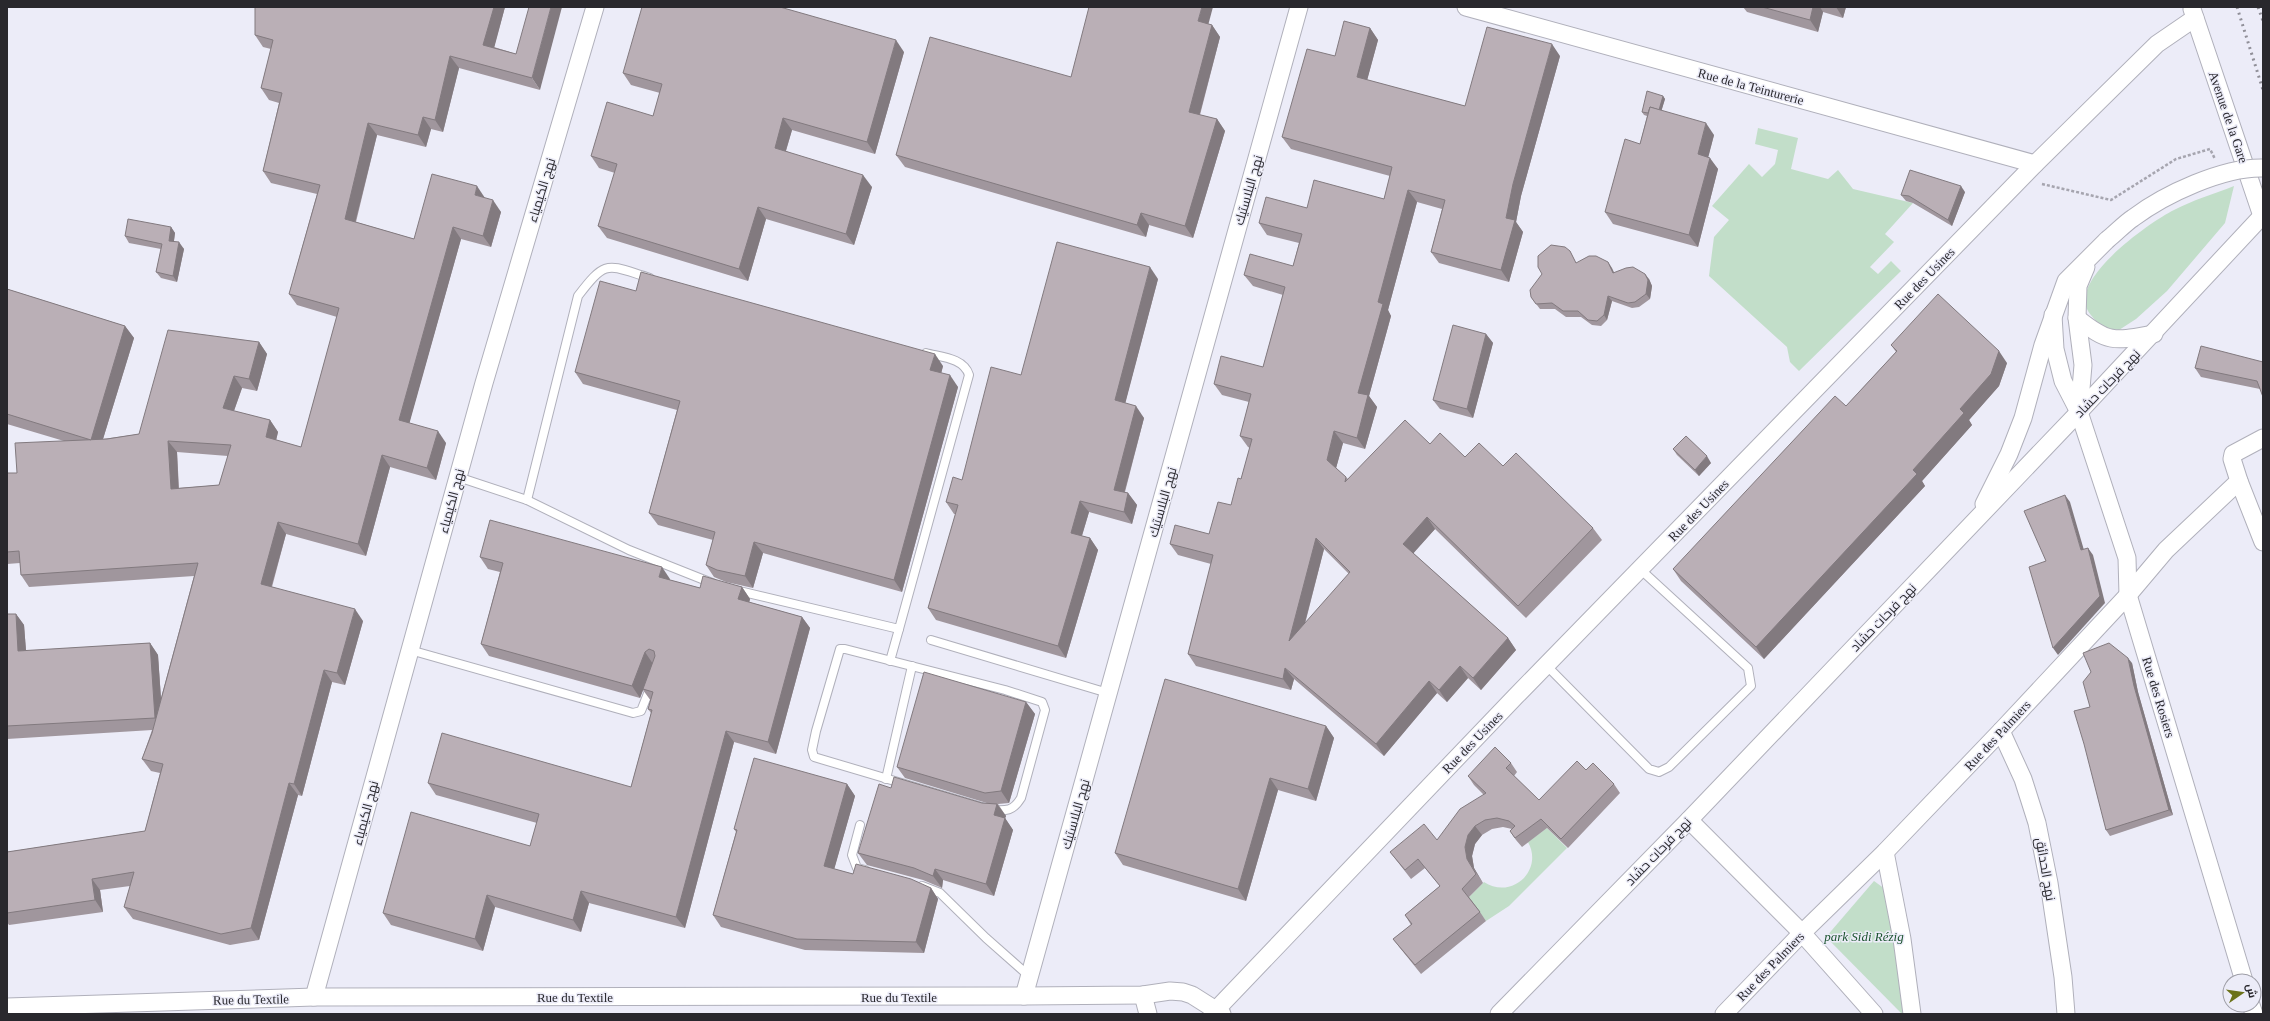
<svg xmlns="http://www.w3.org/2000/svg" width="2270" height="1021" font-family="'Times New Roman',Cairo,serif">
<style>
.green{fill:#c2dec9}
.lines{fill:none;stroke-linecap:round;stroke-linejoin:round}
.service-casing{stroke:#b0b0bb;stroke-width:10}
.minor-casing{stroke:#b0b0bb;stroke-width:19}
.path{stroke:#a6a5af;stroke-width:2.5;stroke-dasharray:3 2;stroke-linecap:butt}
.service{stroke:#fff;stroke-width:8}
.minor{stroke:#fff;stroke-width:17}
.rail{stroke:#908f98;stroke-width:3;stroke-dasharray:2 4;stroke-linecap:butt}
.minor-bridge-casing{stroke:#b0b0bb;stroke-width:19;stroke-linecap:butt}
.minor-bridge{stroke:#fff;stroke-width:17}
.wall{fill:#a0969d;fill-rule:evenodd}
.shaded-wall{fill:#827a7f}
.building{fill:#baafb6;stroke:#827a7f;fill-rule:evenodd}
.labels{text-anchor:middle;stroke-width:3;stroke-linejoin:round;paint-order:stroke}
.street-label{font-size:13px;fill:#29282d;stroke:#ececf8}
.park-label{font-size:13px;font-style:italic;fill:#1c5430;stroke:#ececf8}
</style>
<rect width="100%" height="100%" fill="#ececf8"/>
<g class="green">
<polygon points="1758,128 1798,138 1791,169 1828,179 1838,170 1853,189 1913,203 1885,234 1894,242 1870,267 1878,274 1891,261 1901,271 1799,371 1790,362 1787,347 1709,276 1714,237 1729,220 1712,206 1749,164 1762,177 1775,164 1778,150 1755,144"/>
<path d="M2234,186L2225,223L2167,291L2136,319L2119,330L2103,328C2098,322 2090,316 2087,309C2072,277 2150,222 2174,210C2193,200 2214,194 2234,186Z"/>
<path d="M1547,828L1567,848L1509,906L1486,921L1468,898L1484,882C1511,900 1544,871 1528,842Z"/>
<polygon points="1874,881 1885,889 1905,1014 1902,1014 1826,937"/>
</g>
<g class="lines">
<defs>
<g id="service">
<polyline points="458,477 527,500 629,550 712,583"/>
<path d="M527,500L578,296C607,258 607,265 650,278"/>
<path d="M735,590L899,629L969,375C964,358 941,357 926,353"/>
<polyline points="931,640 1108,693"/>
<path d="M840,649H845L1005,690L1042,702L1045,710L1021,798C1013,811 1007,811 992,810L814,757L812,750L816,731Z"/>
<polyline points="410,650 633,713 641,711 651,686"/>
<polyline points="890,661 899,629"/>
<polyline points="1546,665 1649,769 1659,772 1669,767 1751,686 1748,668 1640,569"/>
<polyline points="886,779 912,666"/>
<polyline points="860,825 852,855 857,868 865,870"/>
<polyline points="922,886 940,893 986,938 1029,976"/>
</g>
<g id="minor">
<polyline points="1466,7 2035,164"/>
<polyline points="2192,9 2263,219"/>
<polyline points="2053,315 2055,349 2063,381 2079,412 2127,558 2128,595 2244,981"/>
<path d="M2077,318C2109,344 2115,341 2154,334"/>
<polyline points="2079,412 2083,365 2077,318 2078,286 2086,267"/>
<polyline points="2239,481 2263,542"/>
<polyline points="1984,504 2009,454 2023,418 2043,345 2066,281 2107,240"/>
<polyline points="2001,731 2023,779 2037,823 2049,883 2063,977 2066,1014"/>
<polyline points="1689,820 1802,933 1874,1014"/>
<polyline points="1885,852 1902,939 1912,1014"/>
<polyline points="1143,995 1148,1014"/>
<polyline points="1024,996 1299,7"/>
<polyline points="314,997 484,383 595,7"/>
<polyline points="2251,1005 2254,1014"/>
<polyline points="7,1007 314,997 1024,996 1143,995 1170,991 1183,992 1192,995 1222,1014"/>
<polyline points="1212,1014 1516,696 2035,164 2157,44 2195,18"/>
<polyline points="1499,1014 1689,820 2079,412 2262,216"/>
<polyline points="1724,1014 1802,933 1885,852 2001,731 2128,595 2166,550 2239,481 2232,459 2233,454 2263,438"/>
</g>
</defs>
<use href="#service" class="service-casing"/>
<use href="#minor" class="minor-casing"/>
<polyline class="path" points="2042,184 2111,200 2176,159 2210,149 2215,159"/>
<use href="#service" class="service"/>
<use href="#minor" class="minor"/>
<g class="rail">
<polyline points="2237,7 2263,90"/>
<polyline points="2258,7 2263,21"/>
</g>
<defs>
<path id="minor-bridge" d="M2107,240C2116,233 2124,224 2133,218C2165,194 2223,167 2263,168"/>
</defs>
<use href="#minor-bridge" class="minor-bridge-casing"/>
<use href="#minor-bridge" class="minor-bridge"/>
</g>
<g class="wall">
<path d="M255,7H505L494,47L516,54L540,90L459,68L443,132L431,129L426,147L377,135L356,222L414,239L485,198L501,212L491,247L461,239L409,423L446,443L436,480L390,467L366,556L286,534L272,587L363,621L345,685L332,682L302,796L298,795L259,940L230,945L133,919L124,907L130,886L100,890L103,912L9,925L7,922V852L145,831L160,773L151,771L142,759L152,730L7,739V614H16L24,625L26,651L150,643L158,655L161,698L194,576L29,587L21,575L20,563L7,564V473H17L64,441L7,424V289L125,326L134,338L103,439L139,434L259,342L267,354L257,391L242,388L234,411L270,420L278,432L276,440L301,447L337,317L297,305L289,294L317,194L271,183L263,171L279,103L269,100L261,88L271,49L263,47L255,35ZM177,452L228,456L219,485L179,488Z"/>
<polygon points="1743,7 1846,7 1843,18 1823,12 1818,32 1747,12"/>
<polygon points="1209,24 1212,25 1220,37 1200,115 1217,119 1225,131 1193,238 1149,225 1146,237 905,167 896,155"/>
<path d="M1370,28L1378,40L1367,80L1465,106L1560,56L1521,196L1516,222L1523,232L1509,282L1439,263L1431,252L1442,209L1417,202L1388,310L1391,316L1369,396L1377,407L1365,449L1343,443L1336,468L1348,479L1430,444L1465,457L1503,466L1593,528L1602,540L1526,618L1435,529L1413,553L1508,638L1516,650L1481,690L1468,678L1447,702L1437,693L1384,756L1294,679L1291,690L1196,666L1188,654L1211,564L1178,555L1170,544L1209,534L1231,505L1241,479L1250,448L1248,447L1240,436L1249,402L1222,395L1214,384L1263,367L1283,295L1253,286L1244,275L1293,266L1299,243L1267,235L1259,223L1307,208L1384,199L1390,176L1291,149L1282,137L1335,56ZM1324,549L1349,574L1305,624Z"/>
<polygon points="904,52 875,154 792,130 786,151 872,187 854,245 766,219 748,281 607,238 598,226 615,173 599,168 591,156 653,116 660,93 631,85 623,73"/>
<polygon points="1663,96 1665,99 1661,111 1714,135 1708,157 1718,169 1698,247 1613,224 1605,212 1640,144 1647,116 1644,115 1642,112"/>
<polygon points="1965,192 1952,226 1913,203 1906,201 1901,195"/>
<polygon points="171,227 175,233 174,241 184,249 177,282 161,278 156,272 161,249 129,243 125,236"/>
<polygon points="1570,251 1576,263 1608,262 1614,273 1649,279 1652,286 1650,299 1639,307 1632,308 1612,301 1607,320 1601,326 1592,325 1581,317 1566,317 1555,309 1540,309 1531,297 1542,274"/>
<polygon points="1158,279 1125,403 1144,418 1125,492 1128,493 1137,505 1132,524 1089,512 1082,536 1090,538 1098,550 1066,658 936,620 928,608 956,514 954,514 946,502 962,480 1021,375"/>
<polygon points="636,291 943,366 941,373 958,387 902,592 763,553 753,588 726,582 714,577 706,565 713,540 658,525 649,513 677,410 583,384 575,372"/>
<polygon points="1486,334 1493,343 1473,418 1440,409 1433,400"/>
<polygon points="1891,345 2007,363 1999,386 1969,420 1972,425 1922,481 1925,486 1764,659 1681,581 1673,569 1846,406 1896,352"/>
<polygon points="2263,362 2260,389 2201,377 2195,368"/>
<polygon points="1673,449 1711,463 1699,476 1677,455"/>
<polygon points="480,557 670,579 670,580 700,588 742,587 750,599 749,602 802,617 810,628 776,754 734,742 685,928 589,903 581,932 495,907 483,951 391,925 383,913 530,846 537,823 436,795 428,783 631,787 651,713 648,709 651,701 643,690 640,698 489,656 481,644 500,572 488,569"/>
<polygon points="2132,663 2138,692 2173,815 2110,836 2106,830 2090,707"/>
<polygon points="1026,702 1035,714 1009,803 998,804 1006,816 1005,818 1013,830 994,896 943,880 942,888 923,880 867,865 858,853 982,803 990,804 905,778 897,767"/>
<polygon points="1326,726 1334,738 1316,801 1278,790 1246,901 1123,865 1115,853"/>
<polygon points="1511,763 1517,772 1514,776 1539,800 1586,770 1614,784 1620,793 1568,848 1547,828 1522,847 1516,840 1510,831 1512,829 1503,827 1492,829 1482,835 1475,844 1472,856 1474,868 1483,883 1469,897 1480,912 1486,921 1421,974 1400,948 1393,939 1411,925 1405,915 1440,886 1425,868 1411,879 1390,852 1437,840 1484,795 1474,785 1468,776"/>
<polygon points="847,784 855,796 834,869 853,874 931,888 938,899 924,953 805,950 721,927 713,915 736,832 734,829"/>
</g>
<g class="shaded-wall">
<polygon points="494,7 505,7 492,56 483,45"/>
<polygon points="551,7 562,7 540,90 532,78"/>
<polygon points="1202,7 1213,7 1206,33 1198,21"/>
<polygon points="1813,7 1820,7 1823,12 1818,32 1810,20"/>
<polygon points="1836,7 1846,7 1843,18"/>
<polygon points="1212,25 1220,37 1197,124 1189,112"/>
<polygon points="1370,28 1378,40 1365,88 1357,77"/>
<polygon points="896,40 904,52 875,154 867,142"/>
<polygon points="1552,44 1560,56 1521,196 1516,222 1523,232 1509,282 1501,270 1506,218 1513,184"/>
<polygon points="450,56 459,68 443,132 435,120"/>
<polygon points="1663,96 1665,99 1659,119 1657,116"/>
<polygon points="423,117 431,129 426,147 418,135"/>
<polygon points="783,118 792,130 783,160 775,148"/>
<polygon points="1217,119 1225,131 1193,238 1185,226"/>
<polygon points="368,123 377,135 353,231 345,219"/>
<polygon points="1706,123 1714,135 1706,166 1698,154"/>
<polygon points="1710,158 1718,169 1698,247 1689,235"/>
<polygon points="863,175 872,187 854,245 846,234"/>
<polygon points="477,186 485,198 475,195"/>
<polygon points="1961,186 1965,192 1952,226 1948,220"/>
<polygon points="1408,190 1417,202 1388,310 1391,316 1369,396 1377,407 1365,449 1357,438 1358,393 1378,302"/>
<polygon points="493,200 501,212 491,247 483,236"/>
<polygon points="758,207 766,219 748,281 739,269"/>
<polygon points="1141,213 1149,225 1146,237 1137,225"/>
<polygon points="171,227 175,233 173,247 169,241"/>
<polygon points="453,227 461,239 407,432 399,420"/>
<polygon points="179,242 184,249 177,282 173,276"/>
<polygon points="1608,262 1612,268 1617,279 1613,273"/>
<polygon points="1150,267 1158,279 1123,412 1115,400"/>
<polygon points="1645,274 1649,279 1652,286 1650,299 1646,294"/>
<polygon points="1608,296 1612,301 1607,320 1604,315"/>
<polygon points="125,326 134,338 99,452 91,440"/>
<polygon points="1486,334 1493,343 1473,418 1467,409"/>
<polygon points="259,342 267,354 257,391 249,379"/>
<polygon points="1999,351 2007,363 1999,386 1969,420 1972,425 1922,481 1925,486 1764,659 1756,647 1960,409"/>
<polygon points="935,354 943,366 939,382 930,370"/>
<polygon points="950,375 958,387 902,592 894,580"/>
<polygon points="234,376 242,388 231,419 223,408"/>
<polygon points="1136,406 1144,418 1122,501 1114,490"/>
<polygon points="270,420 278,432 274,449 266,437"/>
<polygon points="438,431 446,443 436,480 427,468"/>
<polygon points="1334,431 1343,443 1335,472 1327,460"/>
<polygon points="168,441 177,452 179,500 171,489"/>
<polygon points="382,455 390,467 366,556 358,544"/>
<polygon points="1707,456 1711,463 1699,476 1695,470"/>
<polygon points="1128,493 1137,505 1132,524 1124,512"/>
<polygon points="2065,495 2070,502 2086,557 2081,550"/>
<polygon points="1080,501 1089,512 1079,545 1071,533"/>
<polygon points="1427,517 1435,529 1411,556 1403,544"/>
<polygon points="278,522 286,534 269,595 261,584"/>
<polygon points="1090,538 1098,550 1066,658 1058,646"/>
<polygon points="1316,538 1324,549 1297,653 1289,641"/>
<polygon points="754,542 763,553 753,588 745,576"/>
<polygon points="2088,548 2093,555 2105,603 2058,655 2053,648"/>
<polygon points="662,567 670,579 667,589 659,577"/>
<polygon points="742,587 750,599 747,611 738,599"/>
<polygon points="355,609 363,621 345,685 337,673"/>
<polygon points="16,614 24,625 27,663 18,651"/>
<polygon points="802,617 810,628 776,754 768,742"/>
<polygon points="1508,638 1516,650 1481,690 1473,678"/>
<polygon points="150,643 158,655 163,729 155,718"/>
<polygon points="645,652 653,664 640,698 632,686"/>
<polygon points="2128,658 2132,663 2138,692 2173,815 2169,810 2134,686"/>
<polygon points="1460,666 1468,678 1447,702 1439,690"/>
<polygon points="1285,668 1294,679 1291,690 1283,679"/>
<polygon points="324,670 332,682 302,796 294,784"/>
<polygon points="1429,681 1437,693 1384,756 1376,744"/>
<polygon points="1026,702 1035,714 1009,803 1001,791"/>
<polygon points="1326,726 1334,738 1316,801 1308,789"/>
<polygon points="726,731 734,742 685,928 676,917"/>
<polygon points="1270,778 1278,790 1246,901 1238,889"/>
<polygon points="289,783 298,795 259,940 251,928"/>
<polygon points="847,784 855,796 832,877 824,866"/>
<polygon points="997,804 1006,816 1002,827 994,815"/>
<polygon points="1005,818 1013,830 994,896 986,884"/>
<polygon points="1475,826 1482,835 1475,844 1472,856 1474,868 1483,883 1467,859 1465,847 1468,835"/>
<polygon points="935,869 943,880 942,888 933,876"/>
<polygon points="92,879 100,890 103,912 95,900"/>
<polygon points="931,888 938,899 924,953 916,942"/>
<polygon points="581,891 589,903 581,932 573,920"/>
<polygon points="487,895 495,907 483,951 475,939"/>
</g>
<g class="building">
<path d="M255,7H494L483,45L516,54L529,7H551L532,78L450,56L435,120L423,117L418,135L368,123L345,219L414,239L432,174L477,186L475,195L493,200L483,236L453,227L399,420L438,431L427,468L382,455L358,544L278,522L261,584L355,609L337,673L324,670L294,784L289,783L251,928L221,934L124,907L134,872L92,879L95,900L7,913V852L145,831L163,764L142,759L152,733L198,563L21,575L19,551L7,552V473H17L15,443L107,439L139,434L168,330L259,342L249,379L234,376L223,408L270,420L266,437L301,447L339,308L289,294L320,185L263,171L282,93L261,88L273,40L255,35ZM168,441L231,445L219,485L171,489Z"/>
<polygon points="642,7 780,7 896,40 867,142 783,118 775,148 863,175 846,234 758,207 739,269 598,226 617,164 591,156 607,102 653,116 662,84 623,73"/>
<polygon points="1089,7 1202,7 1198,21 1212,25 1189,112 1217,119 1185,226 1141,213 1137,225 896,155 930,37 1071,77"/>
<polygon points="1762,7 1813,7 1810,20"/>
<path d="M1344,21L1370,28L1357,77L1465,106L1487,27L1552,44L1513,184L1506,218L1515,220L1501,270L1431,252L1445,200L1408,190L1378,302L1383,304L1358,393L1368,395L1357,438L1334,431L1327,460L1346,477L1345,482L1405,420L1430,444L1440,433L1465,457L1479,443L1503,466L1516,453L1593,528L1518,606L1427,517L1403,544L1508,638L1473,678L1460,666L1439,690L1429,681L1376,744L1285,668L1283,679L1188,654L1213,555L1170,544L1175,525L1209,534L1218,502L1231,505L1238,478L1241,479L1252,439L1240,436L1251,394L1214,384L1221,356L1263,367L1285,287L1244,275L1250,254L1293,266L1302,234L1259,223L1266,197L1307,208L1314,180L1384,199L1392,167L1282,137L1307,49L1335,56ZM1316,538L1350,572L1289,641Z"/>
<polygon points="1647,91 1663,96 1659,110 1650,107 1648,113 1642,112"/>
<polygon points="1650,107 1706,123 1698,154 1710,158 1689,235 1605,212 1625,139 1640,144"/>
<polygon points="1910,170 1961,186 1948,220 1909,196 1901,195"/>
<polygon points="128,219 171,227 169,241 179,242 173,276 156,272 162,244 125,236"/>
<polygon points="1057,242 1150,267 1115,400 1136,406 1114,490 1128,493 1124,512 1080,501 1071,533 1090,538 1058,646 928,608 958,505 946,502 953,477 962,480 991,367 1021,375"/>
<polygon points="1551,245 1565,247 1570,251 1576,263 1589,256 1596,256 1608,262 1613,273 1626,268 1633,267 1645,274 1648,280 1646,294 1635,302 1628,303 1608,296 1604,315 1597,321 1588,320 1578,311 1563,311 1552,303 1536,304 1531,297 1530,290 1542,274 1538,267 1538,256"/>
<polygon points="641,272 935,354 930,370 950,375 894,580 754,542 745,576 717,570 706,565 715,532 649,513 680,401 575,372 600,281 636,291"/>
<polygon points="7,289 125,326 91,440 7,414"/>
<polygon points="1938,294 1999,351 1991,374 1960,409 1964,413 1913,470 1917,474 1756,647 1673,569 1835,396 1846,406 1897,351 1891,345"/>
<polygon points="1453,325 1486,334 1467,409 1433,400"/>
<polygon points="2201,346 2263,362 2263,397 2257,381 2195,368"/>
<polygon points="1686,436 1707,456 1695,470 1673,449"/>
<polygon points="2065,495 2081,550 2088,548 2100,596 2053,648 2029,567 2046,561 2024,511"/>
<polygon points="490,520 662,567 659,577 700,588 703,576 742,587 738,599 802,617 768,742 726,731 676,917 581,891 573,920 487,895 475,939 383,913 411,812 530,846 539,814 428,783 442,733 631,787 652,710 648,709 653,692 643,689 655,656 654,651 649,649 645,652 632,686 481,644 503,563 480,557"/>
<polygon points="7,614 16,614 18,651 150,643 155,718 7,726"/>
<polygon points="2109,643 2128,658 2134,686 2169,810 2106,830 2084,744 2074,711 2090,707 2083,682 2091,672 2083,653"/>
<polygon points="924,672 1026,702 1001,791 985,793 897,767"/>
<polygon points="1165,679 1326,726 1308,789 1270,778 1238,889 1115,853"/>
<polygon points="1495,747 1511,763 1506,768 1539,800 1577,761 1586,770 1593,763 1614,784 1561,839 1541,819 1515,838 1510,831 1515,826 1509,821 1497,818 1485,820 1475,826 1468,835 1465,847 1467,859 1476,874 1462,889 1480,912 1415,965 1393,939 1412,924 1405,915 1440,886 1418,859 1405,870 1390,852 1424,824 1437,840 1460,809 1486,793 1468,776"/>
<polygon points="754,758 847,784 824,866 853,874 856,864 911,879 931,888 916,942 797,939 713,915 737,830 734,829"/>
<polygon points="894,777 982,803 997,804 994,815 1005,818 986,884 935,869 933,876 914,868 858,853 879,784 891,788"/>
</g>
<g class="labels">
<g class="street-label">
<text transform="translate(1751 86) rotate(15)" y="5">Rue de la Teinturerie</text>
<text transform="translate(2229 117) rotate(71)" y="5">Avenue de la Gare</text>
<text transform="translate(541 190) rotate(-73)" y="5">نهج الكيمياء</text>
<text transform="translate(1248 190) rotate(-74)" y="5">نهج البلاستيك</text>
<text transform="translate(1924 278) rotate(-46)" y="5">Rue des Usines</text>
<text transform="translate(2107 383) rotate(-46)" y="5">نهج فرحات حشاد</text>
<text transform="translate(451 501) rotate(-75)" y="5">نهج الكيمياء</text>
<text transform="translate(1162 502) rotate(-74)" y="5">نهج البلاستيك</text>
<text transform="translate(1698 510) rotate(-46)" y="5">Rue des Usines</text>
<text transform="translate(1883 617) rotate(-46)" y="5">نهج فرحات حشاد</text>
<text transform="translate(2159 697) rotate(73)" y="5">Rue des Rosiers</text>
<text transform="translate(1997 735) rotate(-47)" y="5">Rue des Palmiers</text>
<text transform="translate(1472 742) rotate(-46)" y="5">Rue des Usines</text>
<text transform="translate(365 813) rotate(-75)" y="5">نهج الكيمياء</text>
<text transform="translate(1075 814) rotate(-74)" y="5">نهج البلاستيك</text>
<text transform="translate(1658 851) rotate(-46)" y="5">نهج فرحات حشاد</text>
<text transform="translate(2046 869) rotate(80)" y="5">نهج الحدائق</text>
<text transform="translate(1770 966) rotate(-46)" y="5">Rue des Palmiers</text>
<text x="575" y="1002">Rue du Textile</text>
<text x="899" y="1002">Rue du Textile</text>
<text transform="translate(251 999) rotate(-1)" y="5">Rue du Textile</text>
</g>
<g class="park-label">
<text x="1864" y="941">park Sidi Rézig</text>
</g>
</g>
<rect width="2270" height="1021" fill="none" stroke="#29282d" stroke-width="16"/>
<g transform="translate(2242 993) rotate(77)"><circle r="19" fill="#ececf8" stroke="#9e9ea7"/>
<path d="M0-3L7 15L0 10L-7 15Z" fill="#6b721a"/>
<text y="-6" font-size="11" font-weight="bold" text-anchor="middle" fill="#29282d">ش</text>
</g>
</svg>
